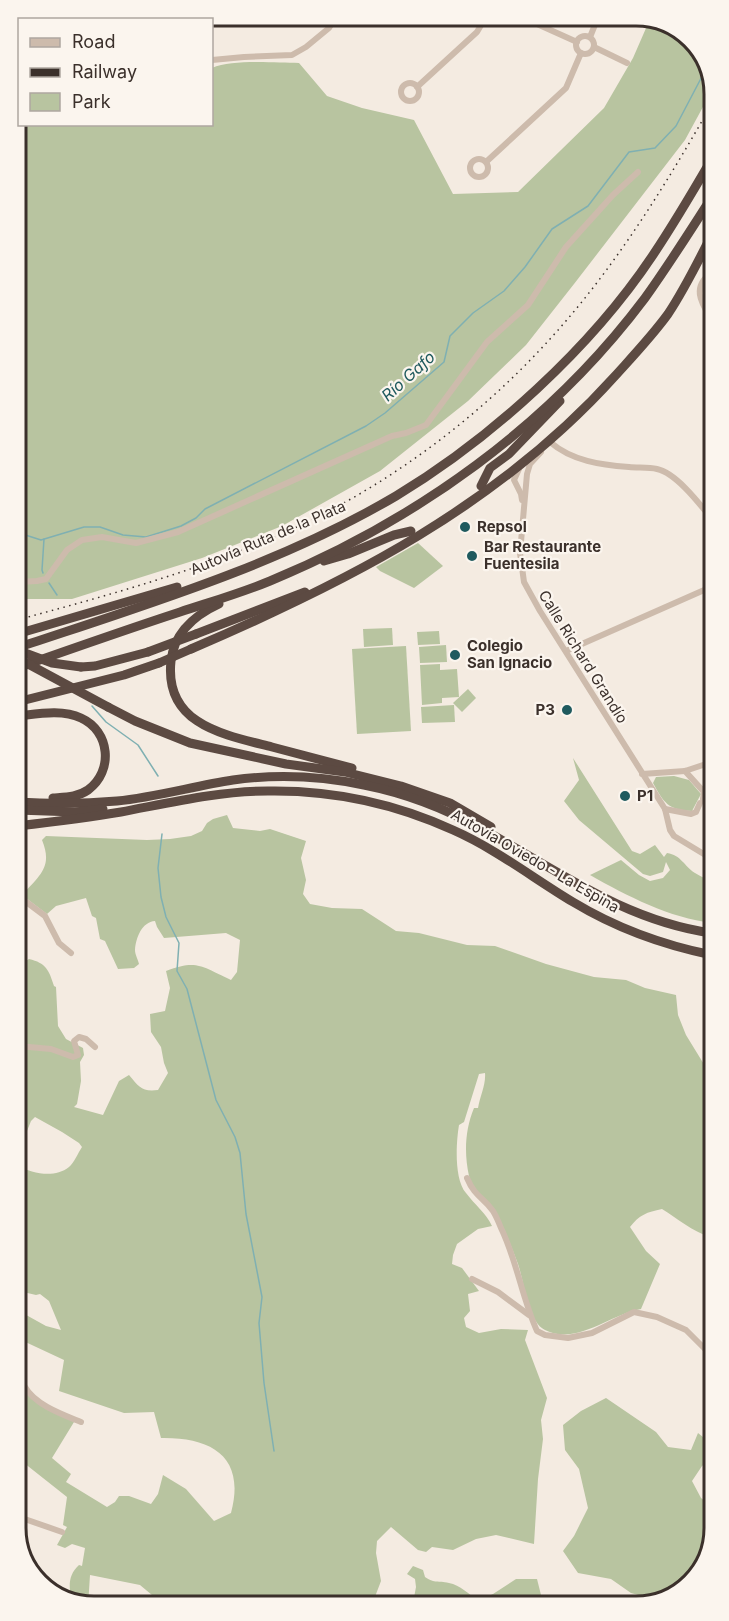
<svg xmlns="http://www.w3.org/2000/svg" width="729" height="1621" font-family="Inter,sans-serif">
<style>
.green{fill:#b8c4a0}
.lines{fill:none;stroke-linecap:round;stroke-linejoin:round}
.stream{stroke:#7fb0b2;stroke-width:1.5}
.minor{stroke:#cdbbac;stroke-width:6}
.highway{stroke:#5c4a42;stroke-width:9}
.rail{stroke:#3b302b;stroke-width:1.5;stroke-dasharray:1.5 4.5;stroke-linecap:butt}
.highway-bridge{stroke:#5c4a42;stroke-width:9}
.poi-dot{fill:#1f5a5e;stroke:#fbf5ee;stroke-width:2}
.labels{text-anchor:middle;stroke-width:4.5;stroke-linejoin:round;paint-order:stroke}
.poi-label{font-size:15px;font-weight:bold;fill:#3b302b;stroke:#fbf5ee;text-anchor:start}
.street-label{font-size:15px;fill:#3b302b;stroke:#fbf5ee}
.water-label{font-size:16px;font-style:italic;fill:#1f5a5e;stroke:#fbf5ee}
.rim{fill:none;stroke:#3b302b;stroke-width:3}
</style>
<rect width="100%" height="100%" fill="#f4ebe1"/>
<g class="green">
<path d="M650,19L683,31L710,68V94L685,140L574,284L526,345L468,401L380,471L282,526L202,558L72,599H17L15,116L17,121L19,120L20,124H212V68C233,59 275,63 299,63L327,96L362,108L414,120L453,194L518,192L604,108L633,58Z"/>
<polygon points="418,543 443,566 414,588 380,571 376,567"/>
<polygon points="392,628 393,645 364,647 363,629"/>
<polygon points="439,631 440,644 418,645 417,632"/>
<polygon points="446,645 447,662 420,663 419,647"/>
<polygon points="406,646 411,731 357,734 352,649"/>
<polygon points="440,664 440,670 457,669 459,697 442,698 442,703 422,705 420,665"/>
<polygon points="468,689 476,698 462,712 453,703"/>
<polygon points="454,705 455,722 422,723 421,707"/>
<path d="M573,758L632,851L640,854L655,845L664,857L667,853C681,855 684,866 695,873C700,876 706,879 712,882V923C670,918 627,896 590,875L621,860L639,875L650,881L663,878L670,870L666,862L663,872L650,876L643,874L579,820L564,801L579,780Z"/>
<path d="M674,776L689,780L701,794L692,811C668,810 664,803 653,783L656,777Z"/>
<path d="M227,815L233,828L260,831L270,829L306,841L301,858L306,880L303,894L310,904L332,908L362,909L396,931L419,933L467,945L495,946L546,964L594,977L626,980L645,988L676,995L678,1015L686,1035L713,1079V1245L710,1237C692,1231 678,1219 662,1209C647,1212 639,1215 630,1227L646,1251L660,1264L641,1309C610,1314 577,1346 545,1330C528,1322 524,1281 518,1264C513,1251 508,1237 502,1225C492,1208 475,1196 469,1176C464,1153 465,1130 474,1108H478C480,1096 486,1085 485,1073L479,1074L464,1122L459,1125C456,1143 454,1179 466,1193C475,1205 486,1213 492,1226L478,1229L457,1244L453,1255L452,1264L462,1268L479,1291L468,1294L470,1311L464,1318L466,1327L479,1333L501,1329L528,1330L525,1340L547,1398L541,1420L543,1439L538,1479L534,1544L496,1535L476,1539L453,1550L432,1547L426,1552L418,1550L391,1527L377,1541L376,1553L381,1581L373,1602L376,1604L164,1605L140,1585L90,1575L88,1606L71,1599C69,1586 68,1575 79,1565L82,1566L85,1548L72,1544L65,1548L57,1545L67,1527L63,1525L67,1497L19,1459V1376L28,1394L74,1422L52,1458L71,1474L66,1482L107,1507L115,1502L119,1496H129L151,1504L158,1494L163,1475L186,1489L214,1521L231,1513C246,1457 212,1437 161,1438L154,1412L124,1413L59,1391L64,1360L19,1339V1311L46,1326L61,1330L49,1301L40,1294L36,1295L19,1291L18,1166C32,1173 54,1179 69,1167C74,1163 78,1153 82,1147L79,1143L62,1132L35,1117L31,1121L27,1131L20,1134L18,1127L21,1109L18,1107V1020H20L18,1018V966L29,959C46,963 49,970 54,986L56,987L58,1026L66,1039L83,1048L84,1055L80,1062L81,1081L77,1104L74,1107L103,1115L119,1081L129,1075C139,1087 142,1092 158,1090L168,1073L164,1063L161,1047L151,1032L150,1014L165,1011L170,988L166,971C198,959 202,967 231,980L237,972L240,940L226,933L164,938L157,927L155,921C142,922 136,937 135,950C135,955 138,959 139,964L134,968L118,969L105,941L100,939L96,918L92,916L86,898L56,906L47,914L22,895C40,875 53,867 42,840L46,836L147,840L170,839L191,836L202,831L207,823L213,819Z"/>
<polygon points="606,1398 656,1432 668,1447 691,1450 698,1433 714,1446 714,1456 702,1466 692,1481 701,1498 714,1508 714,1518 707,1523 704,1543 709,1546 701,1571 668,1596 656,1600 631,1593 611,1579 578,1573 563,1551 574,1536 588,1508 579,1469 565,1450 563,1425 581,1411"/>
<path d="M413,1566L423,1570L425,1577C436,1584 437,1580 449,1583C460,1585 469,1594 478,1601L493,1594L516,1579H537L541,1595L539,1603H413L416,1587L415,1579L407,1574Z"/>
</g>
<g class="lines">
<g class="stream">
<polyline points="16,532 41,540 84,527 100,527 123,535 146,537 181,526 196,518 205,509 366,426 385,413 444,362 450,336 473,313 504,291 525,267 552,229 588,206 629,152 655,148 676,126 708,65"/>
<polyline points="43,573 42,570 44,539"/>
<polyline points="49,583 57,595"/>
<polyline points="92,706 106,722 138,745 158,776"/>
<polyline points="162,834 158,868 161,897 166,917 179,943 177,971 187,989 216,1100 235,1137 240,1153 246,1214 262,1297 259,1323 264,1383 274,1451"/>
</g>
<g class="minor">
<polyline points="517,15 577,42"/>
<circle cx="585" cy="45" r="9"/>
<polyline points="590,37 599,15"/>
<polyline points="594,47 627,63"/>
<polyline points="212,60 244,57 292,55 306,47 329,28 337,15"/>
<circle cx="410" cy="92" r="9"/>
<polyline points="417,87 477,32 487,15"/>
<circle cx="479" cy="168" r="9"/>
<polyline points="486,162 566,88 581,53"/>
<path d="M710,274C693,287 700,301 710,317"/>
<path d="M550,442C572,461 601,465 629,467C638,468 648,467 657,469C676,473 699,503 711,518"/>
<polyline points="541,452 530,464 527,474 520,553 524,582 540,611 665,809 670,830 674,836 712,859"/>
<polyline points="519,469 514,480 521,494 522,500"/>
<polyline points="17,582 37,581 46,579 67,550 82,540 102,537 136,543 178,532 392,436 406,433 426,425 487,342 528,305 566,247 613,195 638,172"/>
<polyline points="566,651 711,587"/>
<polyline points="685,771 704,792 703,799"/>
<polyline points="642,774 685,771 703,765 712,765"/>
<polyline points="665,809 691,814 696,812 700,803"/>
<polyline points="17,895 45,916 59,943 71,953"/>
<polyline points="18,1046 51,1049 73,1057 78,1055 74,1041 79,1037 86,1039 95,1047"/>
<path d="M467,1178C475,1197 483,1197 493,1211C496,1216 499,1223 501,1228C517,1261 522,1298 537,1331L545,1335L568,1338L592,1333L634,1312L657,1317L686,1330L713,1357"/>
<polyline points="472,1279 498,1292 529,1315"/>
<path d="M19,1369C21,1375 22,1382 25,1387C35,1405 64,1415 81,1422"/>
<polyline points="19,1517 62,1532"/>
</g>
<g class="highway">
<polyline points="481,486 490,468 509,454 560,401"/>
<polyline points="324,561 348,554 394,535 411,531"/>
<path d="M219,604C195,615 174,633 171,661C164,725 225,735 272,747C298,754 325,761 352,768"/>
<polyline points="17,634 177,587"/>
<polyline points="196,634 305,592"/>
<path d="M17,648C145,605 279,565 396,496C492,438 591,348 653,255C673,225 692,193 710,162"/>
<path d="M191,649C348,582 499,505 615,376C633,356 652,336 668,314C684,290 697,264 710,238"/>
<polyline points="81,667 95,666 148,652"/>
<path d="M17,668C71,649 125,630 180,612C210,602 241,593 270,581C417,520 549,426 645,298C668,266 689,233 710,200"/>
<polyline points="17,702 124,675 159,663"/>
<polyline points="108,707 135,721 190,743 286,764 345,772 401,786 450,803 491,827"/>
<path d="M17,716C37,714 62,709 81,718C110,731 114,771 88,790C78,797 65,797 53,798"/>
<path d="M17,802C50,804 84,804 117,801C156,797 194,786 233,780C276,774 321,776 364,785C405,793 446,809 482,829C557,870 625,921 712,933"/>
<polyline points="17,810 75,812 103,809"/>
<path d="M17,826C52,822 86,818 121,812C169,803 219,791 268,791C333,790 394,803 453,830C496,849 533,878 573,902C616,928 663,945 712,955"/>
</g>
<path class="rail" d="M17,620C102,597 186,574 267,540C374,496 473,424 550,339C613,270 664,188 710,107"/>
<g class="highway-bridge">
<polyline points="17,650 52,663 81,667"/>
<polyline points="148,652 196,634"/>
<polyline points="17,658 108,707"/>
<polyline points="159,663 191,649"/>
</g>
</g>
<g class="poi-dot">
<circle cx="465" cy="527" r="6"/>
<circle cx="472" cy="556" r="6"/>
<circle cx="455" cy="655" r="6"/>
<circle cx="567" cy="710" r="6"/>
<circle cx="625" cy="796" r="6"/>
</g>
<g class="labels">
<g class="poi-label">
<text x="477" y="532">Repsol</text>
<text x="484" y="552">Bar Restaurante<tspan x="484" dy="17">Fuentesila</tspan></text>
<text x="467" y="651">Colegio<tspan x="467" dy="17">San Ignacio</tspan></text>
<text x="555" y="715" text-anchor="end">P3</text>
<text x="637" y="801">P1</text>
</g>
<g class="street-label">
<text transform="translate(268 538) rotate(-23)" y="5">Autovía Ruta de la Plata</text>
<text transform="translate(583 657) rotate(58)" y="5">Calle Richard Grandío</text>
<text transform="translate(535 861) rotate(30)" y="5">Autovía Oviedo - La Espina</text>
</g>
<g class="water-label">
<text transform="translate(408 376) rotate(-42)" y="6">Río Gafo</text>
</g>
</g>
<path d="M0 0H729V1621H0ZM94 26H636A68 68 0 0 1 704 94V1528A68 68 0 0 1 636 1596H94A68 68 0 0 1 26 1528V94A68 68 0 0 1 94 26Z" fill="#fbf5ee" fill-rule="evenodd"/>
<path class="rim" d="M94 26H636A68 68 0 0 1 704 94V1528A68 68 0 0 1 636 1596H94A68 68 0 0 1 26 1528V94A68 68 0 0 1 94 26Z"/>
<rect x="18" y="18" width="195" height="108" fill="#fbf5ee" stroke="#aea6a0" stroke-width="1.5"/>
<rect x="30" y="38" width="30" height="9" fill="#cdbbac" stroke="#aea6a0" stroke-width="1.5"/>
<text x="72" y="48" font-size="18" fill="#3b302b">Road</text>
<rect x="30" y="68" width="30" height="9" fill="#3b302b" stroke="#aea6a0" stroke-width="1.5"/>
<text x="72" y="78" font-size="18" fill="#3b302b">Railway</text>
<rect x="30" y="93" width="30" height="18" fill="#b8c4a0" stroke="#aea6a0" stroke-width="1.5"/>
<text x="72" y="108" font-size="18" fill="#3b302b">Park</text>
</svg>
